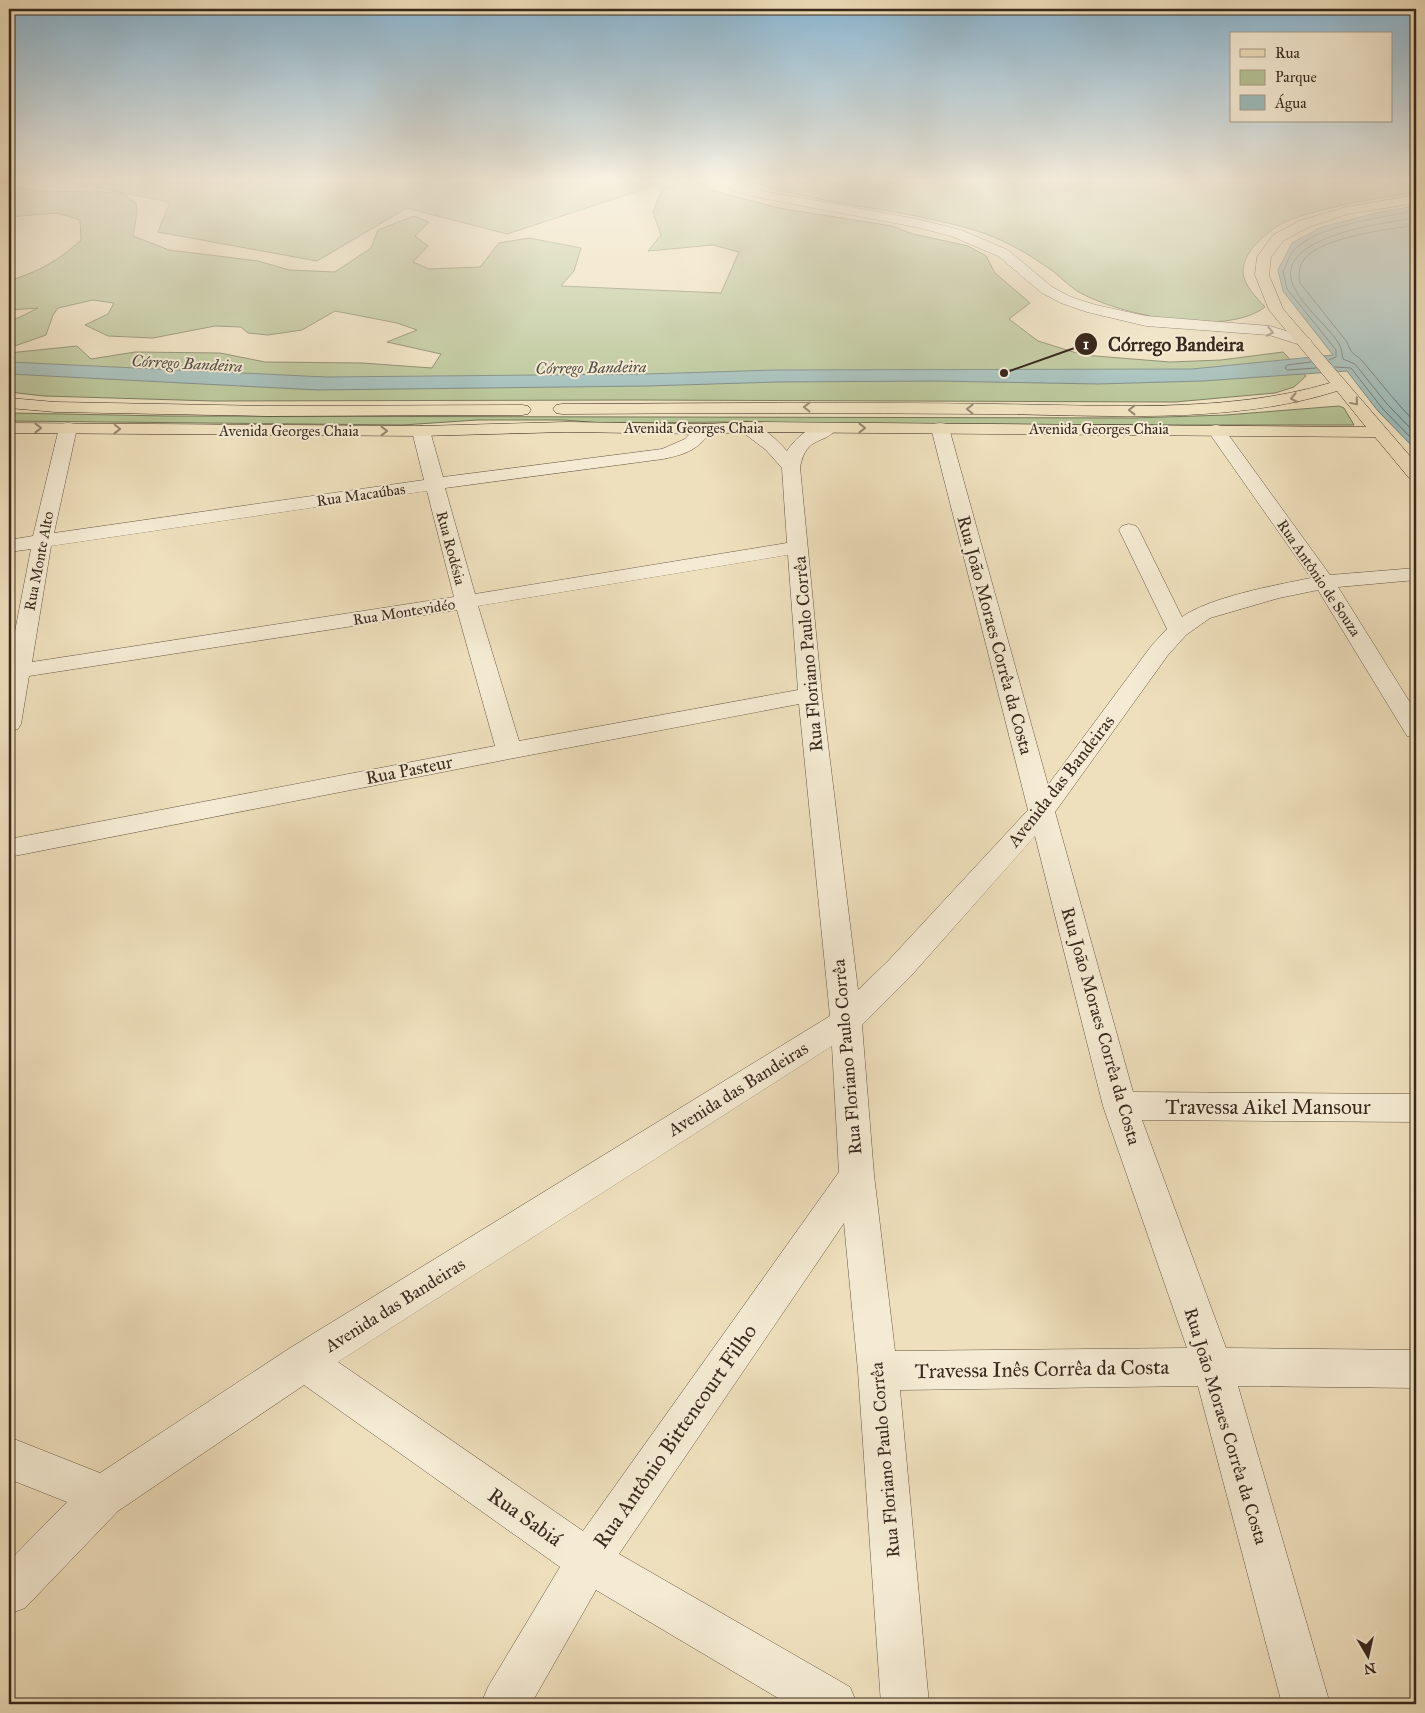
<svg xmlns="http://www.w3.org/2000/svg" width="1425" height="1713" font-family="'IM FELL Great Primer',serif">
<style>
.green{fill:#b5c394;stroke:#777658}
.water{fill:#9cbbb9;stroke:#74807b}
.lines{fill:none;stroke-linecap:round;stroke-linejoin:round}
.shore{stroke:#6a726b;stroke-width:1}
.minor-casing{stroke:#665645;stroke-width:1}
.major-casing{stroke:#39281d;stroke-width:1}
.minor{fill:#f5ebd4;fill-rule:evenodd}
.major{fill:#efe0bd;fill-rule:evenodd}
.oneway{stroke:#978a78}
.oneway2{stroke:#94846d}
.labels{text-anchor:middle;stroke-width:4;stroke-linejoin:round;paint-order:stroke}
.far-street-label{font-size:15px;fill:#39281d;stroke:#f5ebd4}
.far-water-label{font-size:16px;font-style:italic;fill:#524d44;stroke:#f5ebd4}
.street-label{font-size:18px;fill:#39281d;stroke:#f5ebd4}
.near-street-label{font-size:21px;fill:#39281d;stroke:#f5ebd4}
.leader{fill:none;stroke:#39281d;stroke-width:2}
.callout-dot{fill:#39281d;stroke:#f5ebd4;stroke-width:2}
.mark-label{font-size:15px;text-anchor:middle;font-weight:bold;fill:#fff}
.callout-label{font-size:19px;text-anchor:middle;font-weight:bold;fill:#39281d;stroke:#f5ebd4;stroke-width:4;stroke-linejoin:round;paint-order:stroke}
</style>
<rect width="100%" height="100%" fill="#efe0bd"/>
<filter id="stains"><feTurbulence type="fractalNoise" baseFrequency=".004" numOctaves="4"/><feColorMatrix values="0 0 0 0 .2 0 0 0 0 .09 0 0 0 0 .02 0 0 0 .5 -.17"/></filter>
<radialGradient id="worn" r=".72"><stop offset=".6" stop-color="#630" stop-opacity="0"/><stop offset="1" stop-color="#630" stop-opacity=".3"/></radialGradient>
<g class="green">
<path d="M9,178H14L13,187L43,192L93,191L123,194L136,203L137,212L133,236L169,250L258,261L289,270L335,272L371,248L378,230L414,216L429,222L415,236L428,246L413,262L429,269L480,267L499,243L529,238L581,248L574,271L561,286L721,293L739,252L713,245L648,251L661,235L653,212L662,189L693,180L714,191L779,208L892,226L913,234L968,246L986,256L995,273L1030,303L1009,319L1038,341L1083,355L1170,362L1221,360L1283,352L1306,376L1294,387L1275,393L1175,402L636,400L214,401L44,396L9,392V353L77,346L91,359L135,352L220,353L265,362L362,363L432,368L441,354L387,342L417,330L397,323L335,311L302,330L268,335L248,333L241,327L215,326L153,338L108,336L85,325L108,314L114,303L93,300L58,308L53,315L46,335L9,348V319L18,318L38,308L9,310V281C41,270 55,263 81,240L80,220L57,213L9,217Z"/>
<polygon points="57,178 678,178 507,234 407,208 317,261 158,232 170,202 56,180"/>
<path d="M741,178H1416V192C1376,199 1331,205 1292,219C1273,226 1242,250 1243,272C1244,286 1257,298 1265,307C1225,338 1118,315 1077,291C1065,283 1056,272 1044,265C1024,251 1000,238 977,231C900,207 817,206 741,178Z"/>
<polygon points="1339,406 1344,408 1354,425 991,425 734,422 603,423 564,420 477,420 403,425 9,421 9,413 167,416 1134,418 1226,415"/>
</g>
<polygon class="water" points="1416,206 1416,450 1378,411 1347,371 1203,381 1098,384 936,381 778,382 647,386 318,390 9,374 9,362 326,377 646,374 775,370 1192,369 1333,355 1283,291 1278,270 1292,243 1322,227 1380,212"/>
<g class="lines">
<g class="shore">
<path d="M1416,218C1387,222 1298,234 1291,269C1288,281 1298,295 1305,304C1313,315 1337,336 1341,348C1342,351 1342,356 1343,359L1355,364L1387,404L1416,434"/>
<path d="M1416,225C1390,229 1323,237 1305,258C1299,266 1298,274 1300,283L1347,342C1353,358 1355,352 1364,363C1381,383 1397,404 1416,423"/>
<path d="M1329,360L1336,357V350L1287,289L1283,271C1287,264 1290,253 1296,248C1321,225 1383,217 1416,211"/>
<polyline points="1311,362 1287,365 1285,368 1287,370 1316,368"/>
<polyline points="1335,367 1351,368 1382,408 1416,443"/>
</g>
<defs>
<g id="minor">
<polygon points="709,178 726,178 762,191 917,219 961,230 1008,250 1052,287 1071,297 1096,305 1146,316 1270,326 1309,338 1312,341 1309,344 1304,346 1269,335 1146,326 1087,312 1061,303 1042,293 998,256 951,236 916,227 761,198 735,191"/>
<path d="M747,422C762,425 777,440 787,451C796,437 816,420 834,424L837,428C824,446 807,434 800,467L822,695L858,990L888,961L1028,810L931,428L934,424L940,423L946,424L949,428L1048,785L1152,645L1167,629L1119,530L1122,526L1129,524L1136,526L1139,530L1182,617C1210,597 1276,585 1311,578L1207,430L1210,426L1216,425L1222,426L1330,575L1416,568V580L1338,587L1416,712V738L1407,736L1404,731L1318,590L1279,598L1210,618L1186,635L1168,655L1055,812L1133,1092L1416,1094V1122L1142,1120L1226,1348L1416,1350V1388L1238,1386L1330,1704H1282L1198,1386L900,1390L929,1704H881L858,1371L844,1223L619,1554L850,1687L857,1704H788L596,1590L531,1704H481L488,1687L560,1567L304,1385L118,1511L25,1608L9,1614V1561L67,1502L9,1479V1437L100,1473L290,1348L830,1016L799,704L509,759L9,857V839L495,746L457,610L29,676L21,724L18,729L9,731V662L31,549L9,552V540L33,536L59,428L62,424L68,423L74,424L77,428L54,533L424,480L412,431L415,427L421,426L427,427L430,431L443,477L662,449L685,439L698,425L704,424L710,425L713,429C698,450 687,454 663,459L445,488L475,594L787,543L782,468L766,450L741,431L738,427L741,423ZM427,491L454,597L32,662L51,546ZM788,555L798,690L519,741L478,606ZM1035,836L1103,1106L1187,1348L895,1351L874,1175L862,1025L910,977ZM832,1046L839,1172L583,1531L338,1362Z"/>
</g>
<g id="major">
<path d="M1416,195V203L1348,214L1309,227L1283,241L1271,257L1269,275L1283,309L1416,463V480L1409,478L1375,437L747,432L704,434L566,432L421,436L9,433V423L421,426L566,422L704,424L747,422L1366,427L1337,391C1232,425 1101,415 991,414C848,413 705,413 562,414L556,413L553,409L556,405L562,404C706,403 851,402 995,404C1103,405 1226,414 1330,383L1269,310L1255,275L1257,257L1273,235L1299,221L1346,207Z"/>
<polygon points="9,398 55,402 268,406 522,405 528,406 531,410 528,414 522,415 268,416 55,412 9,408"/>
</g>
</defs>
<use href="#minor" class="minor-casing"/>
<use href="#major" class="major-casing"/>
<use href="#minor" class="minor"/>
<use href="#major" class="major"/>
</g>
<defs><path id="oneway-chevron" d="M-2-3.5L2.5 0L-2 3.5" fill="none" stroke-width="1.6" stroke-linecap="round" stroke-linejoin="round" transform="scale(1.25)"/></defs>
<use class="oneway" href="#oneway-chevron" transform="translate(1270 332) rotate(12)"/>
<g class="oneway2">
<use href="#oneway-chevron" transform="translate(1294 398) rotate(169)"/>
<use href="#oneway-chevron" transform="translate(1355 402) rotate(50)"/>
<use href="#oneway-chevron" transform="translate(807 407) rotate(-179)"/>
<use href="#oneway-chevron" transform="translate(970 409) rotate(-179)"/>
<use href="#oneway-chevron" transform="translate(1132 410) rotate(180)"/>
<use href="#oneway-chevron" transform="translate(38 428)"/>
<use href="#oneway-chevron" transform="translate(862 428)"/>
<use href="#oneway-chevron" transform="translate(117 429) rotate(1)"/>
<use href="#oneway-chevron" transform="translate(384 431)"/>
</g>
<linearGradient id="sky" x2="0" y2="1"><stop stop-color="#89b7d5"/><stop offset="0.43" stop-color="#f8f1e1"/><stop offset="1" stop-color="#f8f1e1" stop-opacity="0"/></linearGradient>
<rect width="1425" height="418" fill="url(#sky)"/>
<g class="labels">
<g class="far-street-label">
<text x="694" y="433">Avenida Georges Chaia</text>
<text x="1099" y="434">Avenida Georges Chaia</text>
<text x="289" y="436">Avenida Georges Chaia</text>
<text transform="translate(361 495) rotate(-8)" y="5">Rua Macaúbas</text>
<text transform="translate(451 548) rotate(75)" y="5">Rua Rodésia</text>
<text transform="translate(39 561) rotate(-79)" y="5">Rua Monte Alto</text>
<text transform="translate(1319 578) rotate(56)" y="5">Rua Antônio de Souza</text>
<text transform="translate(404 612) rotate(-9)" y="5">Rua Montevidéo</text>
</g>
<g class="far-water-label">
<text transform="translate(187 363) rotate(3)" y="6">Córrego Bandeira</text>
<text transform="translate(591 367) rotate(-1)" y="6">Córrego Bandeira</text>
</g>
<g class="street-label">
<text transform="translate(995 635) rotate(75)" y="6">Rua João Moraes Corrêa da Costa</text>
<text transform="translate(808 654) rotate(-95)" y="6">Rua Floriano Paulo Corrêa</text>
<text transform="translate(409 770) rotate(-11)" y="6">Rua Pasteur</text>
<text transform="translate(1061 781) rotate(-52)" y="6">Avenida das Bandeiras</text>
<text transform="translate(1101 1026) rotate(74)" y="6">Rua João Moraes Corrêa da Costa</text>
<text transform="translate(847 1057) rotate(-95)" y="6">Rua Floriano Paulo Corrêa</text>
<text transform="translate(738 1089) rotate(-32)" y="6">Avenida das Bandeiras</text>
<text transform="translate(395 1305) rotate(-32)" y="6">Avenida das Bandeiras</text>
<text transform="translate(1226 1426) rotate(73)" y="6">Rua João Moraes Corrêa da Costa</text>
<text transform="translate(885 1460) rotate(-95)" y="6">Rua Floriano Paulo Corrêa</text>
</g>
<g class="near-street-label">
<text x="1268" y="1114">Travessa Aikel Mansour</text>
<text transform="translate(1042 1369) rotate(-1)" y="7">Travessa Inês Corrêa da Costa</text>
<text transform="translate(675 1436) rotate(-55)" y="7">Rua Antônio Bittencourt Filho</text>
<text transform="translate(525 1517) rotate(35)" y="7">Rua Sabiá</text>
</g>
</g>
<path class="leader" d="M1004 373L1086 344"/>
<g class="callout-dot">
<circle cx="1004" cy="373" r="5"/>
<circle cx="1086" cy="344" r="12"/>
</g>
<g class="mark-label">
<text x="1086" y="349">1</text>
</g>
<g class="callout-label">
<text x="1176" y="351">Córrego Bandeira</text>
</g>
<rect width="1425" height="1713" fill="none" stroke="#efe0bd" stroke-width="30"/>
<rect x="10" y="10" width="1405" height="1693" fill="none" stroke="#39281d" stroke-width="2.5"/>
<rect x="15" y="15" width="1395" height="1683" fill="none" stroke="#39281d"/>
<rect x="1230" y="32" width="162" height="90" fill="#f5ebd4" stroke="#aa9d8b"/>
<rect x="1240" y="49" width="25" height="8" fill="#efe0bd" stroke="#aa9d8b"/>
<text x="1275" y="58" font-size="15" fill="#39281d">Rua</text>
<rect x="1240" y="70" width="25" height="15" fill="#b5c394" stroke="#aa9d8b"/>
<text x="1275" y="82" font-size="15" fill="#39281d">Parque</text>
<rect x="1240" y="95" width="25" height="15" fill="#9cbbb9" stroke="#aa9d8b"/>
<text x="1275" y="108" font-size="15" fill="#39281d">Água</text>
<g transform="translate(1368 1656) rotate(171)" stroke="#f5ebd4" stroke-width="4" paint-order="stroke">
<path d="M0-4L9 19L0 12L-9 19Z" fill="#39281d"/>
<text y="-8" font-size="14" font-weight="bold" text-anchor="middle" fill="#39281d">N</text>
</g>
<rect width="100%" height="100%" filter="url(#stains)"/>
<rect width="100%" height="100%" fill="url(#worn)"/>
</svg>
